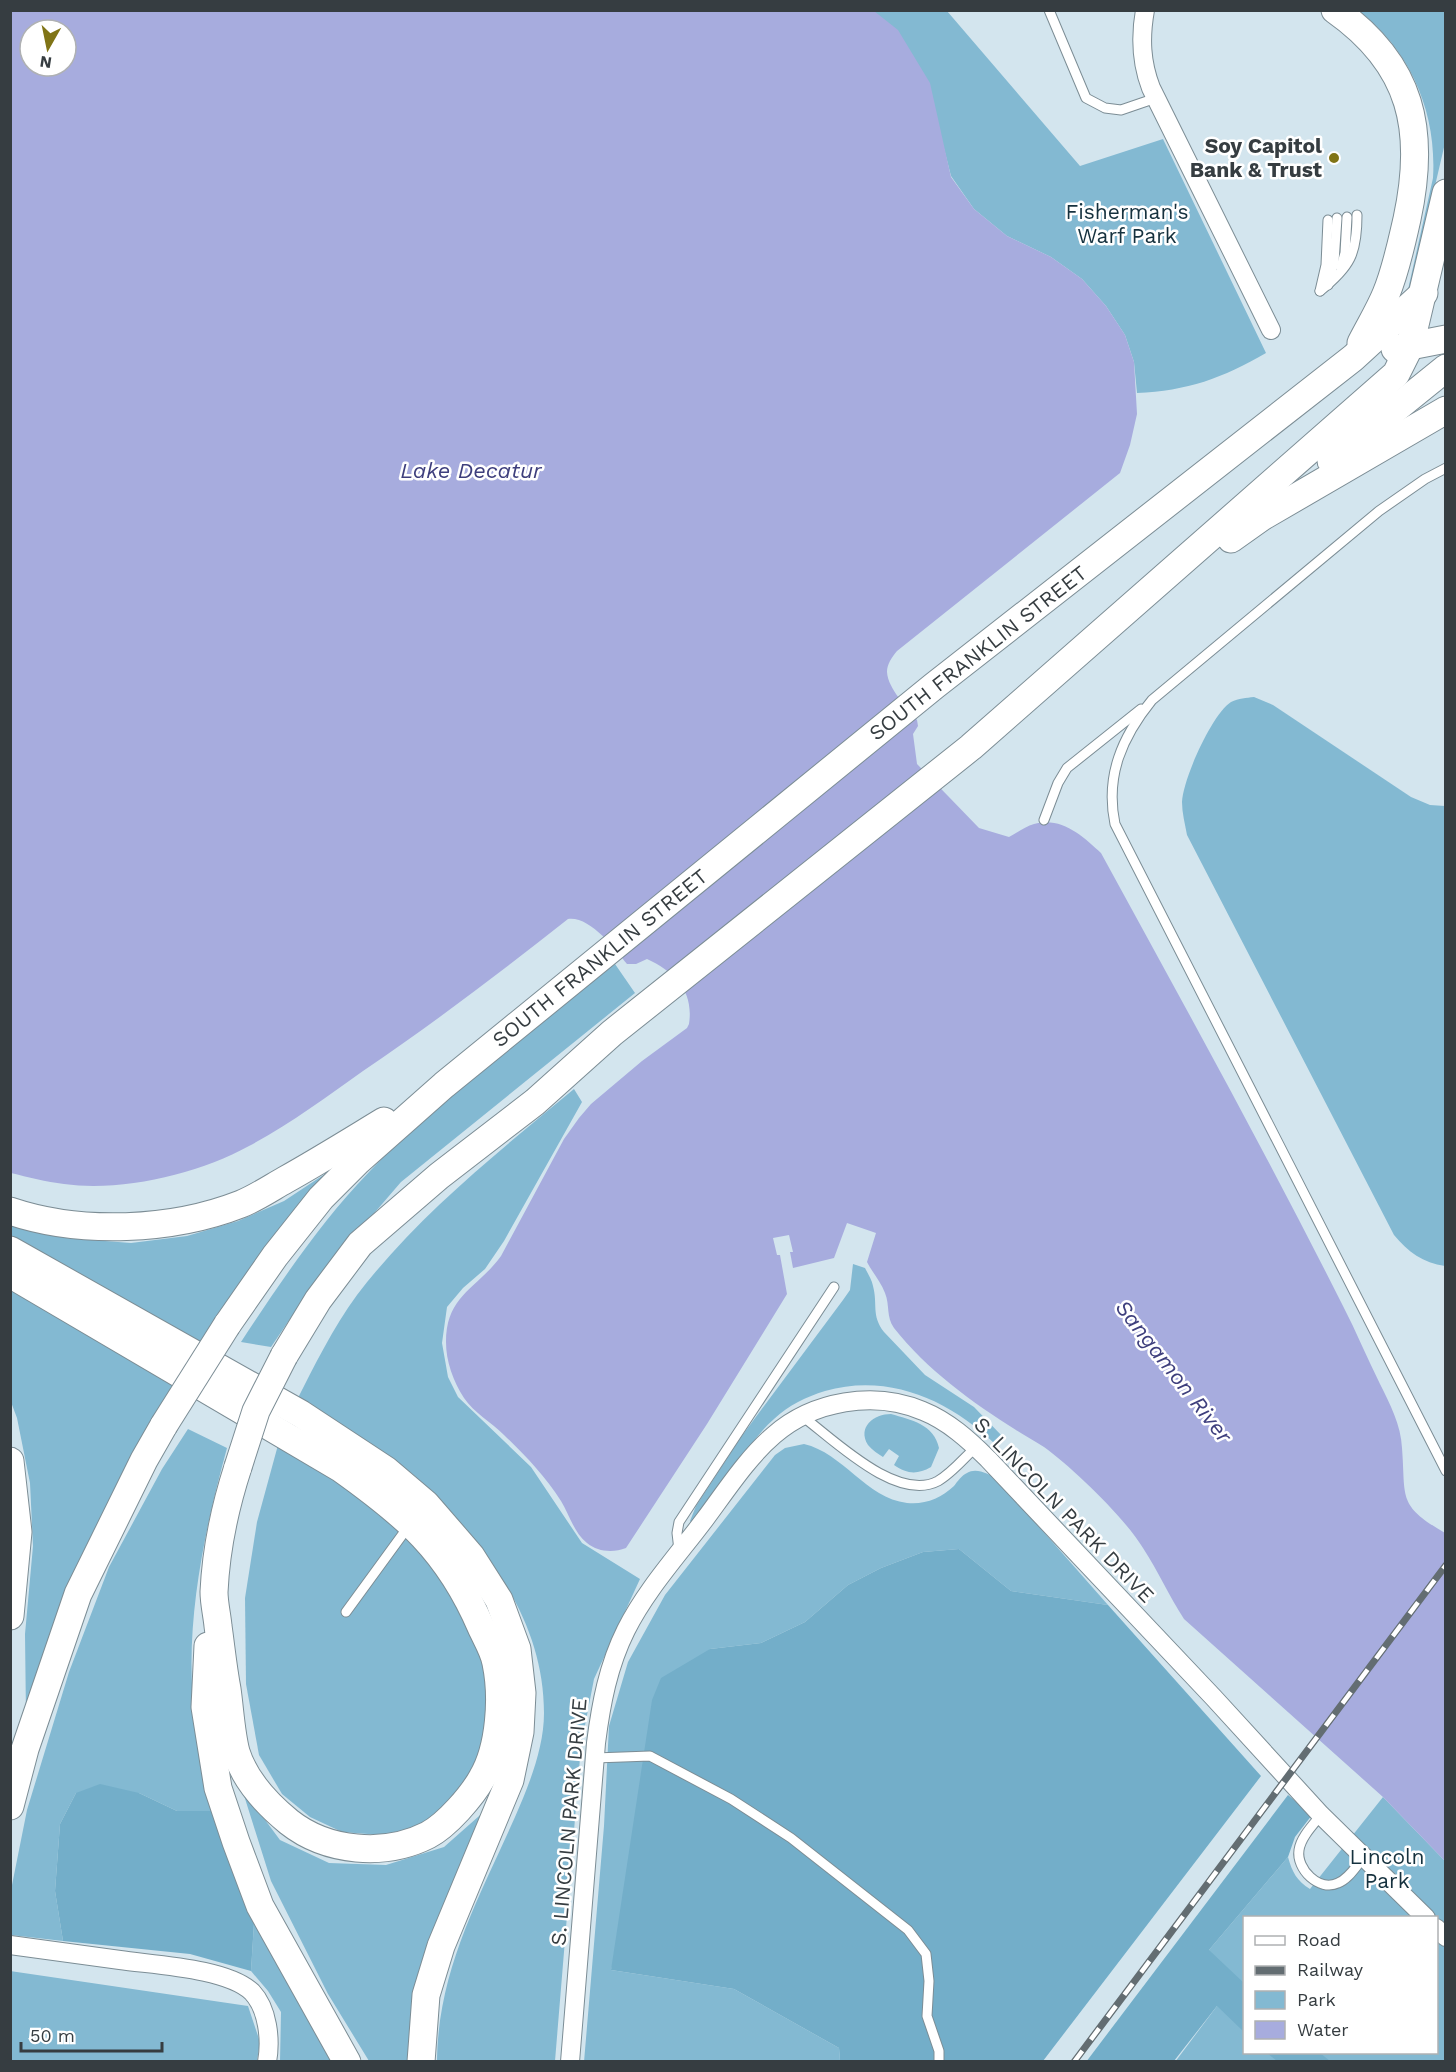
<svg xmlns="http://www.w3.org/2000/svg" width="1456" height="2072" font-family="'Work Sans',sans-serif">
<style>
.green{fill:#83b9d2;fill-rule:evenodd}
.forest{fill:#73aec9}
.water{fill:#a7acde;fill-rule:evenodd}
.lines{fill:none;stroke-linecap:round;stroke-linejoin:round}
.lane-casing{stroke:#7c8d95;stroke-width:11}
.street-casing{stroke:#7c8d95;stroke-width:20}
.primary-casing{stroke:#7c8d95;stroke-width:29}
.lane{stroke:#fff;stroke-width:9}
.street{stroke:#fff;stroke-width:18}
.primary{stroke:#fff;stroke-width:27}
.rail-casing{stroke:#636d72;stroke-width:7}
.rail{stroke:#fff;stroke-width:4.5;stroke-dasharray:14;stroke-linecap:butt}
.primary-bridge-casing{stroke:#7c8d95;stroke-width:29;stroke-linecap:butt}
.primary-bridge{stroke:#fff;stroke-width:27}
.poi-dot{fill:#807416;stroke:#fff;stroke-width:2}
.labels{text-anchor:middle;stroke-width:5;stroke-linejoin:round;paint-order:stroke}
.poi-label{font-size:21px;font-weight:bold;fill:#363d41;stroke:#fff;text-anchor:end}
.park-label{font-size:21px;fill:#15313e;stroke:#fff}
.street-label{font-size:21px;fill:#363d41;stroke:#fff}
.water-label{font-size:22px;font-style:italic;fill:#3e3f7d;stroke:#fff}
</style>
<rect width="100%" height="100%" fill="#d3e5ee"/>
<g class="green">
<path d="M874,11H947L1080,166L1163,139L1266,353C1223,378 1187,391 1137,393L1134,362L1125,335L1106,306L1082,279L1051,257L1007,236L974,209L951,176L940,133Z"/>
<path d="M1359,11H1445V143L1410,293L1407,294L1433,178C1437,113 1411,51 1359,11Z"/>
<path d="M1254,697L1273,705L1411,797L1430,805L1445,806V1266C1423,1263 1408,1252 1394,1235L1187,835C1185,824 1182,813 1182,802C1183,779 1212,714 1231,702C1239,698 1246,698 1254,697Z"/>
<path d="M615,964L635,993L401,1182L315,1282L271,1347L241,1342C268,1301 296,1259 327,1220C408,1119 515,1043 615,964Z"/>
<path d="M574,1089L582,1102L504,1241L485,1269L463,1288L447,1307L442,1343L448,1377L458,1397L531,1467L582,1543L640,1579L594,1679L581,1746L555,2061H437C438,1970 479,1898 515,1817C529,1785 544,1748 544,1713C544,1645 513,1587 471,1536C451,1512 430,1487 405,1468C371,1444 332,1424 296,1402C314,1366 333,1328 357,1295C418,1215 497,1153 574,1089Z"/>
<polygon points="328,1172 332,1177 199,1345 11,1237 11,1224 66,1238 131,1243 187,1236 238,1221 284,1201"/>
<path d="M853,1264L865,1268C868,1274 872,1280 873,1286C878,1305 871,1315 884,1332L925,1375L974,1407L1003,1437V1440L995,1444C949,1400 889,1373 825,1391C806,1397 789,1405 774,1419C759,1432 748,1449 736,1465C722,1484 707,1503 691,1522L690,1521L696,1506L741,1437L843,1300L850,1290Z"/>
<polygon points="11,1283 176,1381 26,1717 25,1634 33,1546 30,1483 17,1418 11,1402"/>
<path d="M891,1414C911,1420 934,1424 939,1448L931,1467C917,1475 907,1474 894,1465L899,1456L889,1449L883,1457C878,1454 872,1450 868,1445C857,1427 874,1414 891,1414Z"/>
<path d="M188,1429L227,1448C204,1532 183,1630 195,1717C199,1749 208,1780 214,1811H177L139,1793H76L60,1824L55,1891L63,1941L11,1935V1890L27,1810L69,1672L109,1567L162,1469Z"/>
<path d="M804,1444C843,1453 866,1498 907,1503C925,1505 941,1498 954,1486C957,1482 962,1475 967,1473C976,1467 989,1474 997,1479L1108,1605L1011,1591L959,1549L923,1552L881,1568L848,1585L805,1622L761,1643L710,1649L611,1970L734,1989L839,2048L840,2061L584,2062L604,1826L609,1726L628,1662L665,1595L775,1455L785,1448Z"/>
<polygon points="278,1445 376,1506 427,1556 469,1615 493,1680 489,1743 464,1791 422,1826 381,1835 342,1832 310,1817 282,1794 259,1755 246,1684 245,1598 257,1522"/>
<polygon points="242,1789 280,1840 329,1863 386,1865 444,1847 487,1809 428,1941 414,2004 409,2061 369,2061 328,1994 271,1881"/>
<path d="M1383,1797L1445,1861V2061L1175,2062L1217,2006L1209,1950L1288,1857C1292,1872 1297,1881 1310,1889ZM1244,1918H1436V2052H1244Z"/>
<polygon points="254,1923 337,2061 280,2061 281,2012 268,1991 251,1971"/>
<polygon points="10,1971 248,2006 260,2042 257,2061 11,2061"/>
</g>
<g class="forest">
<polygon points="959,1549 1011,1591 1108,1605 1261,1776 1043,2061 840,2061 839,2048 734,1989 611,1970 652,1700 661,1678 710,1649 761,1643 805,1622 848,1585 881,1568 923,1552"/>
<polygon points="100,1784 139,1793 177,1811 214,1811 254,1923 251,1971 190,1954 63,1941 55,1891 60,1824 76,1793"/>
<polygon points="1288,1795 1312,1815 1295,1837 1288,1857 1209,1950 1244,1983 1244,2032 1217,2006 1174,2061 1086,2062"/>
<polygon points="1267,2053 1320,2053 1330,2061 1277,2061"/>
</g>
<path class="water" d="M11,11H874L898,30L930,83L951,177L974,209L1007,236L1051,257L1082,279L1106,306L1125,335L1134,362L1137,414L1130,445L1120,473L897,651C892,657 887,664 887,672C888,689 907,707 917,720L918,726L913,734L917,764L979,828L1009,837C1017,833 1026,826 1034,824C1061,816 1083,836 1101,853C1183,1003 1266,1153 1343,1306C1356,1331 1367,1358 1380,1384C1390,1404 1401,1425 1402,1448C1406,1498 1397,1505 1445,1533V1861L1383,1797L1184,1619C1169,1596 1158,1571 1143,1548C1124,1517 1073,1468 1044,1447C1035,1441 1025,1436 1016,1430C973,1403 926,1369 894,1328C886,1317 890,1305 885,1293C881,1282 872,1272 867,1262L876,1233L847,1223L834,1258L793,1268L790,1252H793L789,1235L773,1238L777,1255H780L787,1294L707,1424L626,1548C613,1553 598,1552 587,1543C574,1533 569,1514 561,1501C545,1476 525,1455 504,1435C491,1422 474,1413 464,1398C453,1381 446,1361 446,1342C446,1295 477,1289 501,1256L564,1139L579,1118L591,1104L642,1061L687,1028L689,1024C694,991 675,972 647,959L636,964H627C614,948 590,916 568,919C501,972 434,1023 363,1071C326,1097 289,1125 249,1146C198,1174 122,1192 64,1184C46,1182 28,1177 11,1173ZM30,30H66V66H30Z"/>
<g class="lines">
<defs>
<g id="lane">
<polyline points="1049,10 1086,98 1105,108 1121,110 1156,98"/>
<polyline points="1341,267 1345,253 1347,217"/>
<polyline points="1328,285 1334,262 1337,218"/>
<path d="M1320,291C1350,267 1357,254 1357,215"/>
<polyline points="1320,291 1326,265 1328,220"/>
<path d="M1446,468L1425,479L1379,511L1152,700C1122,737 1105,776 1115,824L1446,1471"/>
<polyline points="1044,820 1058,783 1067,768 1141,709"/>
<path d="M802,1416C833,1439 897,1503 938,1481C952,1473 964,1458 976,1447"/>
<polyline points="679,1550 677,1533 679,1522 834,1287"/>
<polyline points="346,1612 408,1527"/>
<polyline points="595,1758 650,1756 731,1799 791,1838 908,1930 926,1954 929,1981 927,2016 939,2051 939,2062"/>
<path d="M1321,1815C1313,1825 1301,1837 1299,1850C1296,1869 1319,1892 1338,1883C1349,1879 1356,1866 1364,1857"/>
</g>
<g id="street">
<path d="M1145,10C1140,38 1141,62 1151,88L1271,330"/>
<polyline points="1436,1928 1446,1937"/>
<path d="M10,1945C47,1950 83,1955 120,1960C154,1965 227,1968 252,1992C268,2009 271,2040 267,2062"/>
<path d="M570,2062L596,1743C601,1704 608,1666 626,1630C646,1590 678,1555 705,1519C726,1491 747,1458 774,1435C813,1401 874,1390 923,1411C948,1421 969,1440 988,1459L1214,1698L1321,1815L1426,1918"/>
</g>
<g id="primary">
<path d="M1335,10C1413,65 1426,131 1407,219C1401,245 1396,270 1386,294C1379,311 1369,327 1361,343"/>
<polyline points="1395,349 1446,339"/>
<polyline points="1331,461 1446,368"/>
<polyline points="1231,539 1262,517 1446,410"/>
<path d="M10,1211C81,1235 172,1231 241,1204C256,1198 271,1188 285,1180C319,1161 351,1141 384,1121"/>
<polyline points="10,1250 301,1414 386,1470 426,1504 471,1556 499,1600 517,1649 522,1693 520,1732 510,1780 441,1946 426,1995 421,2062"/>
<path d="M10,1274L340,1468C406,1515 448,1550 481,1627C486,1638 494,1651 496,1663C503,1697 500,1748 482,1778C472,1796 447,1825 428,1835C385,1857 327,1852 289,1822C267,1804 245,1781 236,1752C231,1733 230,1710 227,1689C223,1668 221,1647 218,1626C217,1615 214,1603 214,1592C216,1549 225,1507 238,1467"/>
<polyline points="227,1325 275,1256 321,1198 357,1162 444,1085 934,686 1353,358 1424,293"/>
<polyline points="284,1356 318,1300 360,1244 439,1176 535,1102 612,1033 971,747 1396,374 1410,346 1446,193"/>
<polyline points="10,1461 18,1532 10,1616"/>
<polyline points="208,1646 205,1707 218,1788 236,1842 260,1906 347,2062"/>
<polyline points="10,1806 25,1749 78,1594 144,1460 164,1425"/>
</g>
</defs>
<use href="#lane" class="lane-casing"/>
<use href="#street" class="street-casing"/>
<use href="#primary" class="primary-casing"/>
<use href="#lane" class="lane"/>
<use href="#street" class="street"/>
<use href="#primary" class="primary"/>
<defs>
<polyline id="rail" points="1074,2062 1446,1565"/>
</defs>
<use href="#rail" class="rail-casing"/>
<use href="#rail" class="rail"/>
<defs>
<g id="primary-bridge">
<polyline points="164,1425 227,1325"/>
<polyline points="238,1467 256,1411 284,1356"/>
</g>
</defs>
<use href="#primary-bridge" class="primary-bridge-casing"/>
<use href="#primary-bridge" class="primary-bridge"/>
</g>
<circle class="poi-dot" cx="1334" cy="158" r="6"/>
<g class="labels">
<g class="poi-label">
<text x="1322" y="153">Soy Capitol<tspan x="1322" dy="24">Bank &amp; Trust</tspan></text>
</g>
<g class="park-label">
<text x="1127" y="219">Fisherman's<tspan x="1127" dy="24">Warf Park</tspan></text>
<text x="1387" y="1864">Lincoln<tspan x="1387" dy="24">Park</tspan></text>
</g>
<g class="street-label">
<text transform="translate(978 653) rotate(-38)" y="7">SOUTH FRANKLIN STREET</text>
<text transform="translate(600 958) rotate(-39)" y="7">SOUTH FRANKLIN STREET</text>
<text transform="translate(1064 1510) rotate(46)" y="7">S. LINCOLN PARK DRIVE</text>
<text transform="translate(569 1822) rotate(-85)" y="7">S. LINCOLN PARK DRIVE</text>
</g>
<g class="water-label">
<text x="471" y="478">Lake Decatur</text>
<text transform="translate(1174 1371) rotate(52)" y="8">Sangamon River</text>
</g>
</g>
<rect width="1456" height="2072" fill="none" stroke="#363d41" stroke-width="24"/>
<rect x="1243" y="1916" width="195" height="138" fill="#ffffff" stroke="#afb1b3" stroke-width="1.5"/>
<rect x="1255" y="1936" width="30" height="9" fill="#ffffff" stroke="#afb1b3" stroke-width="1.5"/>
<text x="1297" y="1946" font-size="18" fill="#363d41">Road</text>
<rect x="1255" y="1966" width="30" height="9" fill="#636d72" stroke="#afb1b3" stroke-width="1.5"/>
<text x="1297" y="1976" font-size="18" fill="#363d41">Railway</text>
<rect x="1255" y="1991" width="30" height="18" fill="#83b9d2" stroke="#afb1b3" stroke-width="1.5"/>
<text x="1297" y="2006" font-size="18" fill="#363d41">Park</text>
<rect x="1255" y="2021" width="30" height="18" fill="#a7acde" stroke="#afb1b3" stroke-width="1.5"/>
<text x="1297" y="2036" font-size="18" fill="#363d41">Water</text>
<g transform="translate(48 48) rotate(189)"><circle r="28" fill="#ffffff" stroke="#afb1b3" stroke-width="1.5"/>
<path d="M0-4.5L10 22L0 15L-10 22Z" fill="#807416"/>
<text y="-9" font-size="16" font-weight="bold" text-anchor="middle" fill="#363d41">N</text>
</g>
<path d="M21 2042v9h141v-9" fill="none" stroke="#363d41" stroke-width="3"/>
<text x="30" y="2042" font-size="18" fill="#363d41" stroke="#ffffff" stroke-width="4.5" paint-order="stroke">50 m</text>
</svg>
